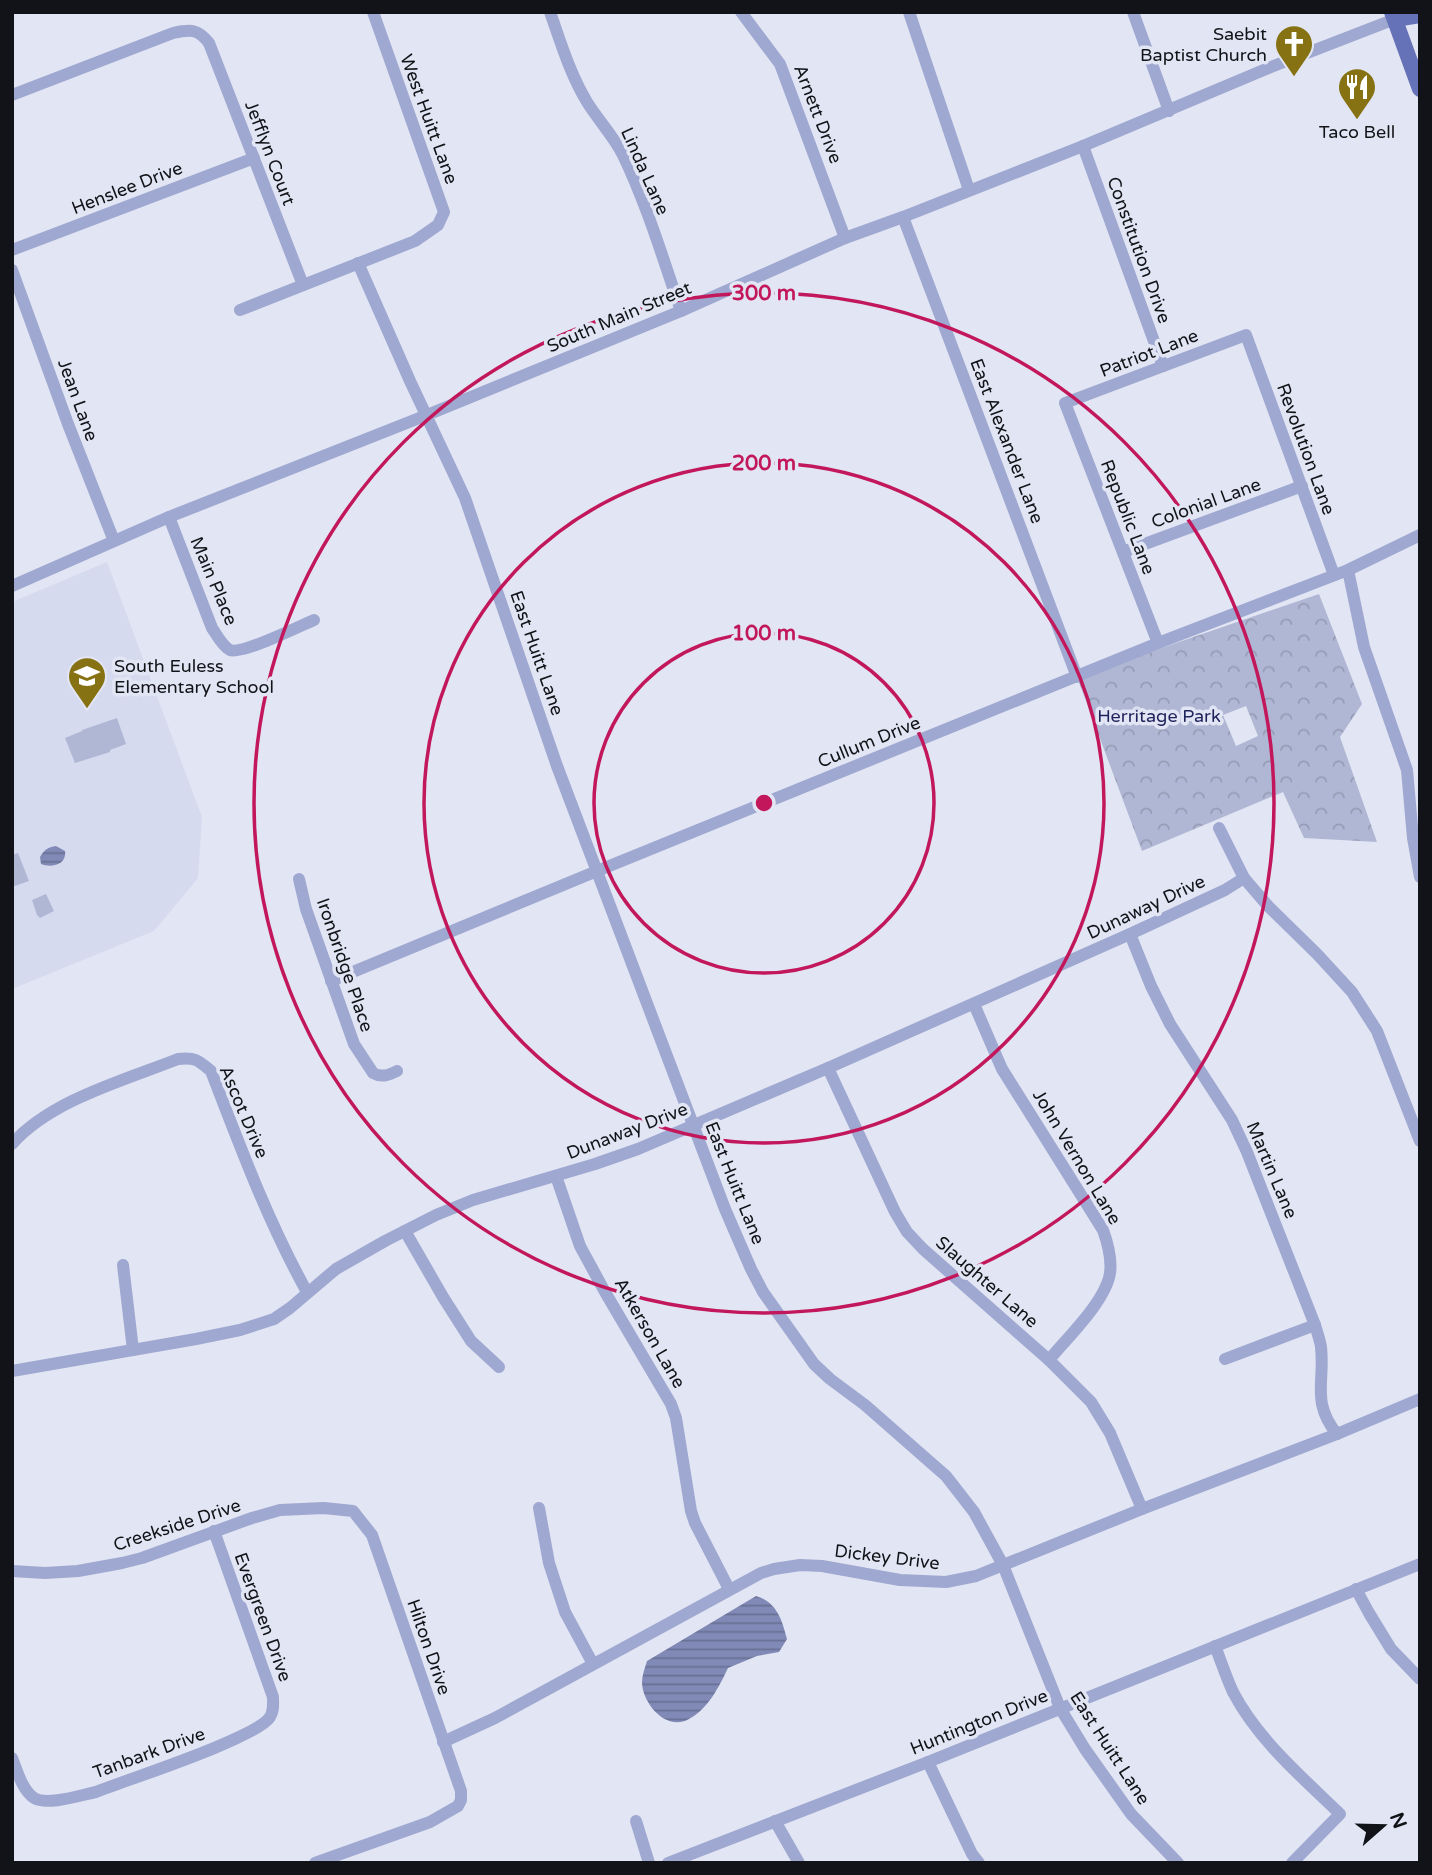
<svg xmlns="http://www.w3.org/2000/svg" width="1432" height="1875" font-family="'Varela Round',sans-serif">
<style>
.built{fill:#d5daef}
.park{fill:url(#park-crowns);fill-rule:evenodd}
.pitch{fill:#b0b7d4}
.water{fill:url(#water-rules)}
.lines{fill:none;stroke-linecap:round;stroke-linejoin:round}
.minor{stroke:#9fa8d0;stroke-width:12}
.major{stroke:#6672b8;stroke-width:16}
.ring{fill:none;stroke:#c2185b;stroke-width:3.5}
.labels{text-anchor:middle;stroke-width:7;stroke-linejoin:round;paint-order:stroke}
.poi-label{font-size:18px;fill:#121318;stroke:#e2e5f3;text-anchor:end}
.street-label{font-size:18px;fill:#121318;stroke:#e2e5f3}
.park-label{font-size:18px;fill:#1f235b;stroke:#e2e5f3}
.centre{fill:#c2185b;stroke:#e2e5f3;stroke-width:3.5}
.ring-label{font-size:21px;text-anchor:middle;font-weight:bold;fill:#c2185b;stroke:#e2e5f3;stroke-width:7;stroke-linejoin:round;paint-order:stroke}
</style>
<defs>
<pattern id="park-crowns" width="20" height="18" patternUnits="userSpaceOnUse" patternTransform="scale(1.75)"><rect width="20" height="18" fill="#b0b7d4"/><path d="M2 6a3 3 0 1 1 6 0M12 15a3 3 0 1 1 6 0" fill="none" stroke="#969cb5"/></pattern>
<pattern id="water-rules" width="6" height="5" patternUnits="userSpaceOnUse" patternTransform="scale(1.75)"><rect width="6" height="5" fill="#818ab7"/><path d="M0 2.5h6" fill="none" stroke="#687094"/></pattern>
</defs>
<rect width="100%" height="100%" fill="#e2e5f3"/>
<polygon class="built" points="107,562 202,817 198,878 154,931 12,989 12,602"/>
<g class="park">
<path d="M1319,594L1362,704L1340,737L1377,842L1304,838L1283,792L1142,851L1077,677ZM1246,706L1258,736L1236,746L1223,715Z"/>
<polygon points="46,894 54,911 40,918 37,915 32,900"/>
</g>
<g class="pitch">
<polygon points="117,718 126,744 110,750 110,752 75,763 65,738 82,731 82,730"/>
<polygon points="18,853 29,881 12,887 12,855"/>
</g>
<g class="water">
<path d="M56,846L65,851C67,865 51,868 41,864L40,857C44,850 48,847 56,846Z"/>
<path d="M756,1596C777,1602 782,1620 787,1639L779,1652L757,1656L728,1668C719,1687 708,1709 689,1719C666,1732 642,1703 642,1682C642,1675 645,1668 647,1661Z"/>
</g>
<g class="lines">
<g class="minor">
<path d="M550,12C561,43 570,74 587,102C598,120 613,135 623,155C647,205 663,259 681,311"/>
<polyline points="741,12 780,64 845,238"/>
<polyline points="909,12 969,190"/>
<polyline points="1133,12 1169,111"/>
<path d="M12,95L173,33C191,29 198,29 209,43L303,285"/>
<polyline points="1083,146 1163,366"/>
<polyline points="903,217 1077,677"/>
<polyline points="12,250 254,158"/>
<polyline points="358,263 410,381 465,498 557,766 725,1209 751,1269 763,1292 814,1364 830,1379 865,1405 946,1476 974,1512 1003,1565 1060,1708 1085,1749 1131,1814 1178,1863"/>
<polyline points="12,270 68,424 114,541"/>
<polyline points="240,310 415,241 438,225 444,212 373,12"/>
<path d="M169,517L212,628C217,635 222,646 230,650C241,655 300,626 314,620"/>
<polyline points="1123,552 1302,486"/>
<polyline points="1348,570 1364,647 1407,770 1413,838 1420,877"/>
<polyline points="12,586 169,517 427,415 681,311 845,238 903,217 1083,146 1271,67 1395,19"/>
<polyline points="1158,643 1065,403 1246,335 1334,575"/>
<polyline points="1219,828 1244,878 1268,906 1317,954 1352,992 1377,1031 1420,1141"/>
<path d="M299,879L306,909L354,1044L373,1073C382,1078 389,1075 397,1071"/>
<path d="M1130,934L1151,986L1170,1024L1232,1120L1247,1152L1315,1325C1317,1332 1320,1340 1321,1347C1325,1382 1311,1402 1337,1434"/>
<polyline points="331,981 597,871 1158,643 1348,570 1420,535"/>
<path d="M974,1004L1002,1069L1103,1230C1108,1244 1112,1259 1110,1273C1106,1301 1067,1338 1049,1360"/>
<polyline points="828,1068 895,1212 907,1232 923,1249 1049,1360 1091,1402 1110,1433 1142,1509"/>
<path d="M12,1144C51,1100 125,1080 178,1059C195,1057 198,1060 211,1071C240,1146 268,1222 307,1292"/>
<polyline points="556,1176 580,1246 605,1292 671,1404 676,1418 691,1511 695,1523 729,1589"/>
<polyline points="405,1231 443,1297 471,1341 499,1367"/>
<polyline points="123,1265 133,1350"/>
<polyline points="1225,1359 1315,1325"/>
<polyline points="12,1371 196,1339 240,1330 274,1319 290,1308 336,1269 385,1241 436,1215 473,1200 595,1164 638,1149 828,1068 1130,934 1225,890 1244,878"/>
<polyline points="539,1508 549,1563 565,1612 593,1664"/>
<polyline points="12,1571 45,1573 78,1571 122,1563 142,1558 252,1518 280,1510 324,1508 353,1511 372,1535 461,1791 461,1800 458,1806 430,1822 315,1863"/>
<polyline points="1356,1589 1369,1613 1391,1649 1420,1679"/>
<path d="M1215,1646C1221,1661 1226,1677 1233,1692C1258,1740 1302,1777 1340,1814L1292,1863"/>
<polyline points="443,1742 495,1718 761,1573 774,1569 800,1565 822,1566 900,1580 946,1582 976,1576 1142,1509 1337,1434 1420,1399"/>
<path d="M12,1758C17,1770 22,1790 34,1798C47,1806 81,1795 96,1792C126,1780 257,1738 270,1717C274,1711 273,1704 273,1697L214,1531"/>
<polyline points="928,1762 972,1854 979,1863"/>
<polyline points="636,1821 649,1863"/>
<polyline points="775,1821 799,1863"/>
<polyline points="668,1863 928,1762 1420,1564"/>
</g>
<g class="major">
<polyline points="1392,12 1420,89"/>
<polyline points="1395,19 1420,15"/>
</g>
</g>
<g class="ring">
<circle cx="764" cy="803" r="170"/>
<circle cx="764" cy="803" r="340"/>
<circle cx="764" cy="803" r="510"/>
</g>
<defs>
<symbol id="church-pin" viewBox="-11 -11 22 30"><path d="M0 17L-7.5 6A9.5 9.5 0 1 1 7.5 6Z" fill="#877213" stroke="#e2e5f3"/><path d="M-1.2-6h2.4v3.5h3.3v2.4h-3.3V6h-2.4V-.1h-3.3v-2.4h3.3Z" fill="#fff"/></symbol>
<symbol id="restaurant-pin" viewBox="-11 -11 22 30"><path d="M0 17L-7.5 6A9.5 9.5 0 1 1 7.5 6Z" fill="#877213" stroke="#e2e5f3"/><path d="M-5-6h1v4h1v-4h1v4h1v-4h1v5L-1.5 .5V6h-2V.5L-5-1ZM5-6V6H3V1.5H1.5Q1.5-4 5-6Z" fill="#fff"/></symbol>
<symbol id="school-pin" viewBox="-11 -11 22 30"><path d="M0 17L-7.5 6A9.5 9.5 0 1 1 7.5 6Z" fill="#877213" stroke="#e2e5f3"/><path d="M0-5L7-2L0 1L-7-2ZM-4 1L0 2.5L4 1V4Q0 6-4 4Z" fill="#fff"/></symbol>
</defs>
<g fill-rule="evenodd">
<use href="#church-pin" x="1272" y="22" width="44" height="60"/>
<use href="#restaurant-pin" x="1335" y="65" width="44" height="60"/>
<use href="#school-pin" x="65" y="654" width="44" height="60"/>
</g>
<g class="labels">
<g class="poi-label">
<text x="1267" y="40">Saebit<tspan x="1267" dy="21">Baptist Church</tspan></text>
<text x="1357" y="138" text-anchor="middle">Taco Bell</text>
<text x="114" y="672" text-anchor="start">South Euless<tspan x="114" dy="21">Elementary School</tspan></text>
</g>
<g class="street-label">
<text transform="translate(818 114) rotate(69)" y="6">Arnett Drive</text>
<text transform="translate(429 119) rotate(70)" y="6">West Huitt Lane</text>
<text transform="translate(270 153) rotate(69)" y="6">Jefflyn Court</text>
<text transform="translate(645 171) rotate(66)" y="6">Linda Lane</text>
<text transform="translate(127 188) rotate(-21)" y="6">Henslee Drive</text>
<text transform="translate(1139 250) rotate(70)" y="6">Constitution Drive</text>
<text transform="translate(619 317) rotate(-23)" y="6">South Main Street</text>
<text transform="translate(1149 353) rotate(-21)" y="6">Patriot Lane</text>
<text transform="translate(78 400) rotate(70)" y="6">Jean Lane</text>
<text transform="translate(1007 441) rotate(69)" y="6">East Alexander Lane</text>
<text transform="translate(1306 449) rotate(70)" y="6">Revolution Lane</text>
<text transform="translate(1206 503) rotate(-20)" y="6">Colonial Lane</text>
<text transform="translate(1128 517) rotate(69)" y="6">Republic Lane</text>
<text transform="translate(214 581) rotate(67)" y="6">Main Place</text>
<text transform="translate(537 653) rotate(71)" y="6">East Huitt Lane</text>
<text transform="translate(869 742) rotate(-22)" y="6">Cullum Drive</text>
<text transform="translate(1146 907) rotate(-25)" y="6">Dunaway Drive</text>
<text transform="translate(345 965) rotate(71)" y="6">Ironbridge Place</text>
<text transform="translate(244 1112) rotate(67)" y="6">Ascot Drive</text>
<text transform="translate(627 1131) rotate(-21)" y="6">Dunaway Drive</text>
<text transform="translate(1077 1157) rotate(59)" y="6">John Vernon Lane</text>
<text transform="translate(1272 1170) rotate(67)" y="6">Martin Lane</text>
<text transform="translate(735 1183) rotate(68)" y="6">East Huitt Lane</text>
<text transform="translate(987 1282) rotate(41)" y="6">Slaughter Lane</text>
<text transform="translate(650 1333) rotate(60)" y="6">Atkerson Lane</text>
<text transform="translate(177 1525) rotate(-18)" y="6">Creekside Drive</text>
<text transform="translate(887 1557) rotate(7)" y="6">Dickey Drive</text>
<text transform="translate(263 1617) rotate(70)" y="6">Evergreen Drive</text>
<text transform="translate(429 1647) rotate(71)" y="6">Hilton Drive</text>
<text transform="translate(979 1722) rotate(-22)" y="6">Huntington Drive</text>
<text transform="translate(1110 1748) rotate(57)" y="6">East Huitt Lane</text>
<text transform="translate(149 1753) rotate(-20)" y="6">Tanbark Drive</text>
</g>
<g class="park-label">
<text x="1159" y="722">Herritage Park</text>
</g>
</g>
<circle cx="764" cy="803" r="10" class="centre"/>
<g class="ring-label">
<text x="764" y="300">300 m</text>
<text x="764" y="470">200 m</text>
<text x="764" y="640">100 m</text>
</g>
<rect width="1432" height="1875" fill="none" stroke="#121318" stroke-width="28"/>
<g transform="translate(1383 1826) rotate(70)" stroke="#e2e5f3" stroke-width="5" paint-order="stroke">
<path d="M0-5L12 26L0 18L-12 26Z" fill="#121318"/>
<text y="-10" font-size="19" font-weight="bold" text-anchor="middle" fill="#121318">N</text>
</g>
</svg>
